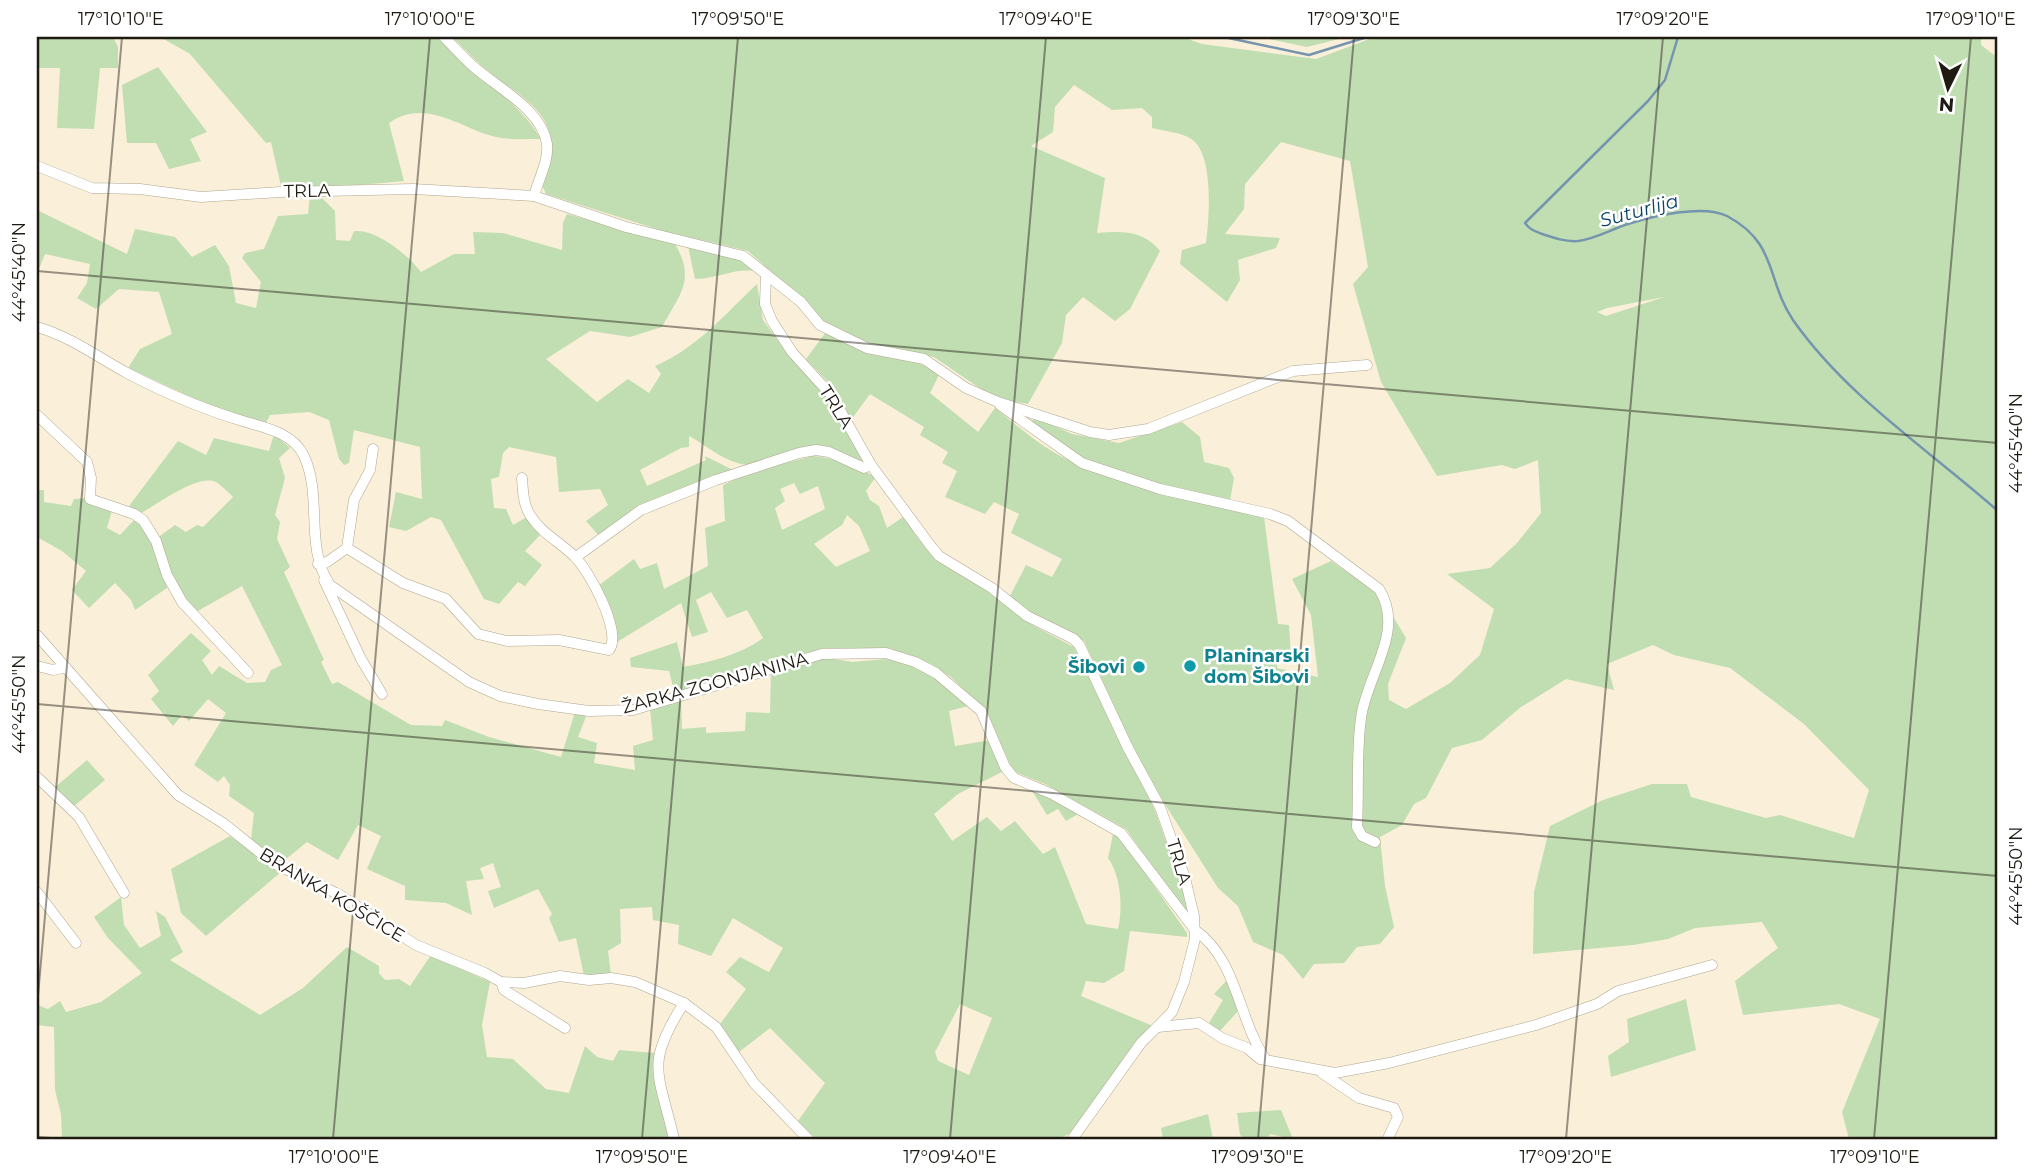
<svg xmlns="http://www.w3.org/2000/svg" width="2035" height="1176" font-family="Montserrat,sans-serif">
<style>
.green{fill:#c1deb2;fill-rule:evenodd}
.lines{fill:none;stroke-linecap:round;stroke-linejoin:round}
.stream{stroke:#7595ae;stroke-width:2.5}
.minor-casing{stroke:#afa690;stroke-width:11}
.minor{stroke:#fff;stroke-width:10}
.ticks{fill:none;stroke:#1f1b13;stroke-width:2;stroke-opacity:0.45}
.culture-dot{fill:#0f9aa8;stroke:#fff;stroke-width:2.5}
.labels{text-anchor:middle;stroke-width:5;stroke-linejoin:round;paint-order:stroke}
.street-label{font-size:18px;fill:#1f1b13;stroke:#fff}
.culture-label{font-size:18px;font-weight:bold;fill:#0d838f;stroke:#fff;text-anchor:start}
.water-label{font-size:19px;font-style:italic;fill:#0b4368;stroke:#fff}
.neatline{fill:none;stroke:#1f1b13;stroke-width:2.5}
.ticks-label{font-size:18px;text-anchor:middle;fill:#1f1b13}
</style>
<rect width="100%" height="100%" fill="#faefd8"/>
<g class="green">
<polygon points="37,37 113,37 118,47 118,68 100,68 94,129 57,128 60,68 37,68"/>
<path d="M160,37H436C460,59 530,112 540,139C526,139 510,140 496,137C461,129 426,97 389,123L404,181L338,187L281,186L271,142L266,143L190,54Z"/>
<path d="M452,37H1182L1202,44L1316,59L1375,37H1981V45L1998,58V1139H1849L1842,1112L1880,1019L1839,1004L1743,1015L1735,981L1778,948L1762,922L1695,928L1668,939L1633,945L1533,954L1534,892L1550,826L1603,800L1652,784H1687L1691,797L1766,818L1780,815L1854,838L1869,790L1804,724L1730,668L1674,655L1653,645L1607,664L1614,690L1566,679L1521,707L1482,740L1452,748L1426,798L1414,804L1402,825L1380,837L1385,886L1394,927L1380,944L1357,947L1344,963L1314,964L1303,979L1283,955L1253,942L1238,906L1218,888L1161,798L1128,737L1084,641L1036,617L1010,596L1026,565L1052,577L1062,559L1011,533L1019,514L994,502L985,514L945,497L957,471L942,463L948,452L920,435L924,427L870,394L851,420L828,382L806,359L826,332L874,355L914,361L940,373L930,393L978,432L995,408C1014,423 1034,441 1055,453C1113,485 1200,504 1264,517L1278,624L1289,625L1291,656H1278L1277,668L1318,677L1311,615L1292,579L1331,561L1380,595L1406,638L1388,684L1389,700L1406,709L1450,683L1480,655L1494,609L1447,574L1490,568L1517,543L1541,513L1538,460L1515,469L1502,465L1437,476L1381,382L1353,284L1368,267L1350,161L1281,142L1245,184L1244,209L1225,234L1280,238L1276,248L1238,260L1240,280L1227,302L1180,264L1182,250L1206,243C1209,218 1215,153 1190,138C1179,132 1164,131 1152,128V117L1142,108L1112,110L1074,85L1055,107L1053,132L1031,146L1105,178L1097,233C1122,231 1143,230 1160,251L1130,309L1115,321L1083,297L1066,315L1062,343L1028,404L994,398L934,357L877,346L822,324L807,304L748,251L663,231L546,194L542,185C563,125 544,111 495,77C480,66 466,50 452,37ZM1664,297L1606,316L1597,312L1607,308Z"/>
<polygon points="1260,37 1347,37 1307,47"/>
<polygon points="158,67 207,132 190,139 201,161 169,169 156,143 127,143 122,85"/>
<path d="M310,196L322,198L335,211L336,240L350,241L354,231C377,229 407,254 421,272L454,254H475L473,232L503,233L562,250L563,223L567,214L675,244C696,280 680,294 662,327L630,337L590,331L546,359L597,402L628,379L649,393L661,374L655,366C697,348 724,315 757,284L763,320L789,356L829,399L864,464L826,446L815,445L749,465C725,463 709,447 689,436V447L681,448L640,470L647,486L706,460L705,456L735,471L637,506L600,537L586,521L608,505L600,489L559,492L556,457L509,447L503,453L499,477L491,479L494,508L506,509L513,525L527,517L540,535L525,551L542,565L525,586L518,582L499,604L484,599L441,520L431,517L406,531L389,527L396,492L422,499L420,447L354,430L349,463L344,465L339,459L329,420L309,412L270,415L266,423L223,412L128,368L140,349L172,334L159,292L119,289L96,309L77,298L87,283L90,264L45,254L37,274V210L127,254L135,229L175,237L192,257L215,245L229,266L236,303L256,308L261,282L242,258L245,253L264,249L278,216L308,214Z"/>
<path d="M688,246L743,261L755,271C734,268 716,279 695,279Z"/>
<polygon points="1035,417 1072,434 1119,443 1182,422 1200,437 1204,462 1229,468 1234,478 1230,501 1157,483 1090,461 1067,449 1032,421"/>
<path d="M274,434L290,448L279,458L285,478L275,515L280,522L277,539L290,567L284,572L324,660L321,662L332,684L338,682L411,725L442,726L445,720L489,737L561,757L575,712L587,714L578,737L597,743L594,763L635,770L633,746L653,740L650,709L681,700L682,729L706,727V733L745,731L746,712L770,713L771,672L822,657L852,662L886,659L916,666L972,705L949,711L955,746L991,740L1002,772L958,794L934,814L952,841L987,817L1001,831L1015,821L1043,854L1055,847L1086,924L1118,929C1123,908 1121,876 1108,858L1113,834L1122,840L1187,933V937L1130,931L1124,971L1104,983L1086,981L1081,996L1153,1026L1125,1057L1073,1132L1058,1139H816L798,1121L825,1083L770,1028L739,1052L720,1024L746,989L726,972L740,957L769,972L783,948L733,918L711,956L678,944L679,925L653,920L652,907L620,909L621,943L608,951L611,975L584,976L576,938L559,942L549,918L552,914L538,889L494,908L488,891L501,887L493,863L480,868L484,879L466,881L472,915L446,903L405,900V886L367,869L381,836L358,825L338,860L307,842L280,864L251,840L254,813L229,796L230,785L224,776L218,782L194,765L226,713L208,699L189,721L182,715L173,726L151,699L159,691L148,675L191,633L211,651L202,660L212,675L219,666L247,683L265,682L271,670L282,665L242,586L196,612L179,591L157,538L175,525L186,532L197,525L203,527L233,497C228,492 222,486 216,482C198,473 158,504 141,513L129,506L178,441L206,455L214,438L269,451ZM960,1004L992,1018L969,1075L938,1061L935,1052Z"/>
<path d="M813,456C826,456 868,469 875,478L866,491L870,500L879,506L887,528L906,515L914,533L933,557L975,582L1034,626L1074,647L1154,808L1190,908L1184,911L1126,829L1047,785L1013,771L988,714L951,677L931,664L889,648H824L715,679L675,695L669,671L631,667L630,658L677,642L683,667C711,662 740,655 763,638L747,610L727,618L711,592L696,600L708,632L692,637L681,603L617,642L608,601L598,586L634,559L640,569L657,563L664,589L708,566L705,528L725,521L723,485L754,471ZM794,483L800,494L818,486L825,509L782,530L775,508L785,501L780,489ZM847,515L859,526L870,551L836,567L814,544L842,525Z"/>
<path d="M37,490H44V502L71,506L74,499L87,498V503L112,510L107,528L120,535L134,520C155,537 159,564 167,588L135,610L131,600L115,583L89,608L72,590L86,571L62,551L37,537Z"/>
<polygon points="87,760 105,780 73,807 53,789"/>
<polygon points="1031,789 1080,813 1066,821 1058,809 1047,815"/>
<polygon points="230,836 281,872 206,936 181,913 171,869"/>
<polygon points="121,897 124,925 140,948 161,936 156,911 165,917 183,952 170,960 260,1015 303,988 347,947 379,966 379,973 385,980 399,979 410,986 431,955 490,982 482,1025 487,1057 513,1059 546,1089 569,1093 585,1046 597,1057 613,1061 619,1050 655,1053 654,1080 669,1139 62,1139 61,1114 55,1090 54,1027 37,1025 37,1005 48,1009 60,1001 66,1012 101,1002 142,973 108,938 94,917"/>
<polygon points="1228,979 1239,1010 1219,1032 1209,1023 1223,1000 1214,994"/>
<polygon points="1686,999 1696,1050 1611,1077 1608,1056 1629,1042 1627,1019"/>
<polygon points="1281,1110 1293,1139 1270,1134 1267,1139 1247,1139 1240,1135 1237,1113"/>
<polygon points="1208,1114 1213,1139 1163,1139 1161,1128"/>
</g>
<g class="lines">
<g class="stream">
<polyline points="1224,37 1309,55 1367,37"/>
<path d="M1678,37L1665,80L1648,101L1525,223C1530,230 1535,231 1542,234C1554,238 1566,242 1578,241C1595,239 1612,229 1628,224C1653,216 1703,204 1727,216C1778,243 1766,280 1793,320C1847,397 1929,450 1998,511"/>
</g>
<defs>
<g id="minor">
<path d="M444,37C454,47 464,58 474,67C498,88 542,110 547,144C549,161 538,180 534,196"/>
<polyline points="37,166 92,188 140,189 201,197 280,192 413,189 534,196 626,227 743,256 801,302 820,325 867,348 924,359 966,388 998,402 1090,432 1109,435 1148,429 1293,371 1367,365"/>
<polyline points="766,274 765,304 772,321 792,352 832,396 871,465 930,545 939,556 992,588 1027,616 1074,639 1080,646 1128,748 1160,807 1185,878 1194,916 1195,939 1184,982 1172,1012 1141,1043 1073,1138"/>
<path d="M37,327C69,336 98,357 127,373C165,393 205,410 246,422C267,428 294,434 304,456C323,497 304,547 330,585L469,682L500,696L538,704L589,711L633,710L822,654L886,653L915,662L936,673L981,711L1005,767L1014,778L1052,794L1121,833L1195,930C1238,960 1238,1020 1266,1060"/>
<path d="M1000,405L1082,463L1160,489L1270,514L1288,521L1379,589C1406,631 1366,676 1361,718C1356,753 1359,791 1357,827L1362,836L1375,842"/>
<polyline points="37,415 87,462 91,478 90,499 134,514 143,520 156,541 167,575 182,602 248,673"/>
<polyline points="347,548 354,500 370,470 373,449"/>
<polyline points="576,557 641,510 716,480 799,453 816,450 829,452 864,468 871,465"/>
<path d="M318,564L327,562L347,548L403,583L446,599L478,634L507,641L559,640L609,650C623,633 589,570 574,556C560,542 541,533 530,515C523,504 523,490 522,478"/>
<polyline points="324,580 361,659 382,694"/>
<polyline points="37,635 178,795 223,823 273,863 340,895 416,945 485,973 501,982 504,990 565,1028"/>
<polyline points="37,666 53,670 62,668"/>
<polyline points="37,777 79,817 124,893"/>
<polyline points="37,892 76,943"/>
<polyline points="501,982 524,983 560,976 589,980 611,978 635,982 684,1003 716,1027 754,1083 808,1139"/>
<polyline points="1158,1027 1199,1023 1222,1038 1247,1048 1260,1059 1335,1073 1389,1063 1536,1025 1597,1004 1618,991 1712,965"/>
<polyline points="1322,1073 1359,1098 1394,1108 1398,1117 1388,1138"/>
<path d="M674,1139C659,1073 644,1065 684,1003"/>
</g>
</defs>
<use href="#minor" class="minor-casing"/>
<use href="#minor" class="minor"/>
</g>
<path class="ticks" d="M37,271L1998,443M37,704L1998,876M37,1007L122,37M37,1137L66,1139M333,1139L430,37M642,1139L738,37M950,1139L1046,37M1258,1139L1354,37M1566,1139L1663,37M1874,1139L1971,37"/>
<g class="culture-dot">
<circle cx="1190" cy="666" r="7"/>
<circle cx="1139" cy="667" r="7"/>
</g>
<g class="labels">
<g class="street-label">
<text transform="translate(307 191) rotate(-1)" y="6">TRLA</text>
<text transform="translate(836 407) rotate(58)" y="6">TRLA</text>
<text transform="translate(715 683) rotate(-15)" y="6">ŽARKA ZGONJANINA</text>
<text transform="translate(1179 862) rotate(73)" y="6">TRLA</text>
<text transform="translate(332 895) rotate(31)" y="6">BRANKA KOŠČICE</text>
</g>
<g class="culture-label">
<text x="1204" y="662">Planinarski<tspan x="1204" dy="21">dom Šibovi</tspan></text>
<text x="1125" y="673" text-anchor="end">Šibovi</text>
</g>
<g class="water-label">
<text transform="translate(1639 210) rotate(-15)" y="7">Suturlija</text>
</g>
</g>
<rect width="2035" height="1176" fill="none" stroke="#ffffff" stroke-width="77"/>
<g transform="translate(1948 88) rotate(185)" stroke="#ffffff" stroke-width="5" paint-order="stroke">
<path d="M0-5L12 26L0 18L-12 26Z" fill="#1f1b13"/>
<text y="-10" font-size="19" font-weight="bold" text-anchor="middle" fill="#1f1b13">N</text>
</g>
<rect x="38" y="38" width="1958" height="1100" class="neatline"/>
<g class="ticks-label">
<text x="121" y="25">17°10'10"E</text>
<text x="430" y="25">17°10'00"E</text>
<text x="738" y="25">17°09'50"E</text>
<text x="1046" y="25">17°09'40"E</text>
<text x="1354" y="25">17°09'30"E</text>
<text x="1663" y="25">17°09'20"E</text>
<text x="1971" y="25">17°09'10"E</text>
<text transform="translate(19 272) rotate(-90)" y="6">44°45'40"N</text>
<text transform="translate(2016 443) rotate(-90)" y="6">44°45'40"N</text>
<text transform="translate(19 704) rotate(-90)" y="6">44°45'50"N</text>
<text transform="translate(2016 876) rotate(-90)" y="6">44°45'50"N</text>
<text x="334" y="1163">17°10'00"E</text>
<text x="642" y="1163">17°09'50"E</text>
<text x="950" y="1163">17°09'40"E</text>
<text x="1258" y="1163">17°09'30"E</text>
<text x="1566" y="1163">17°09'20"E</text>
<text x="1875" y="1163">17°09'10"E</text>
</g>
</svg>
